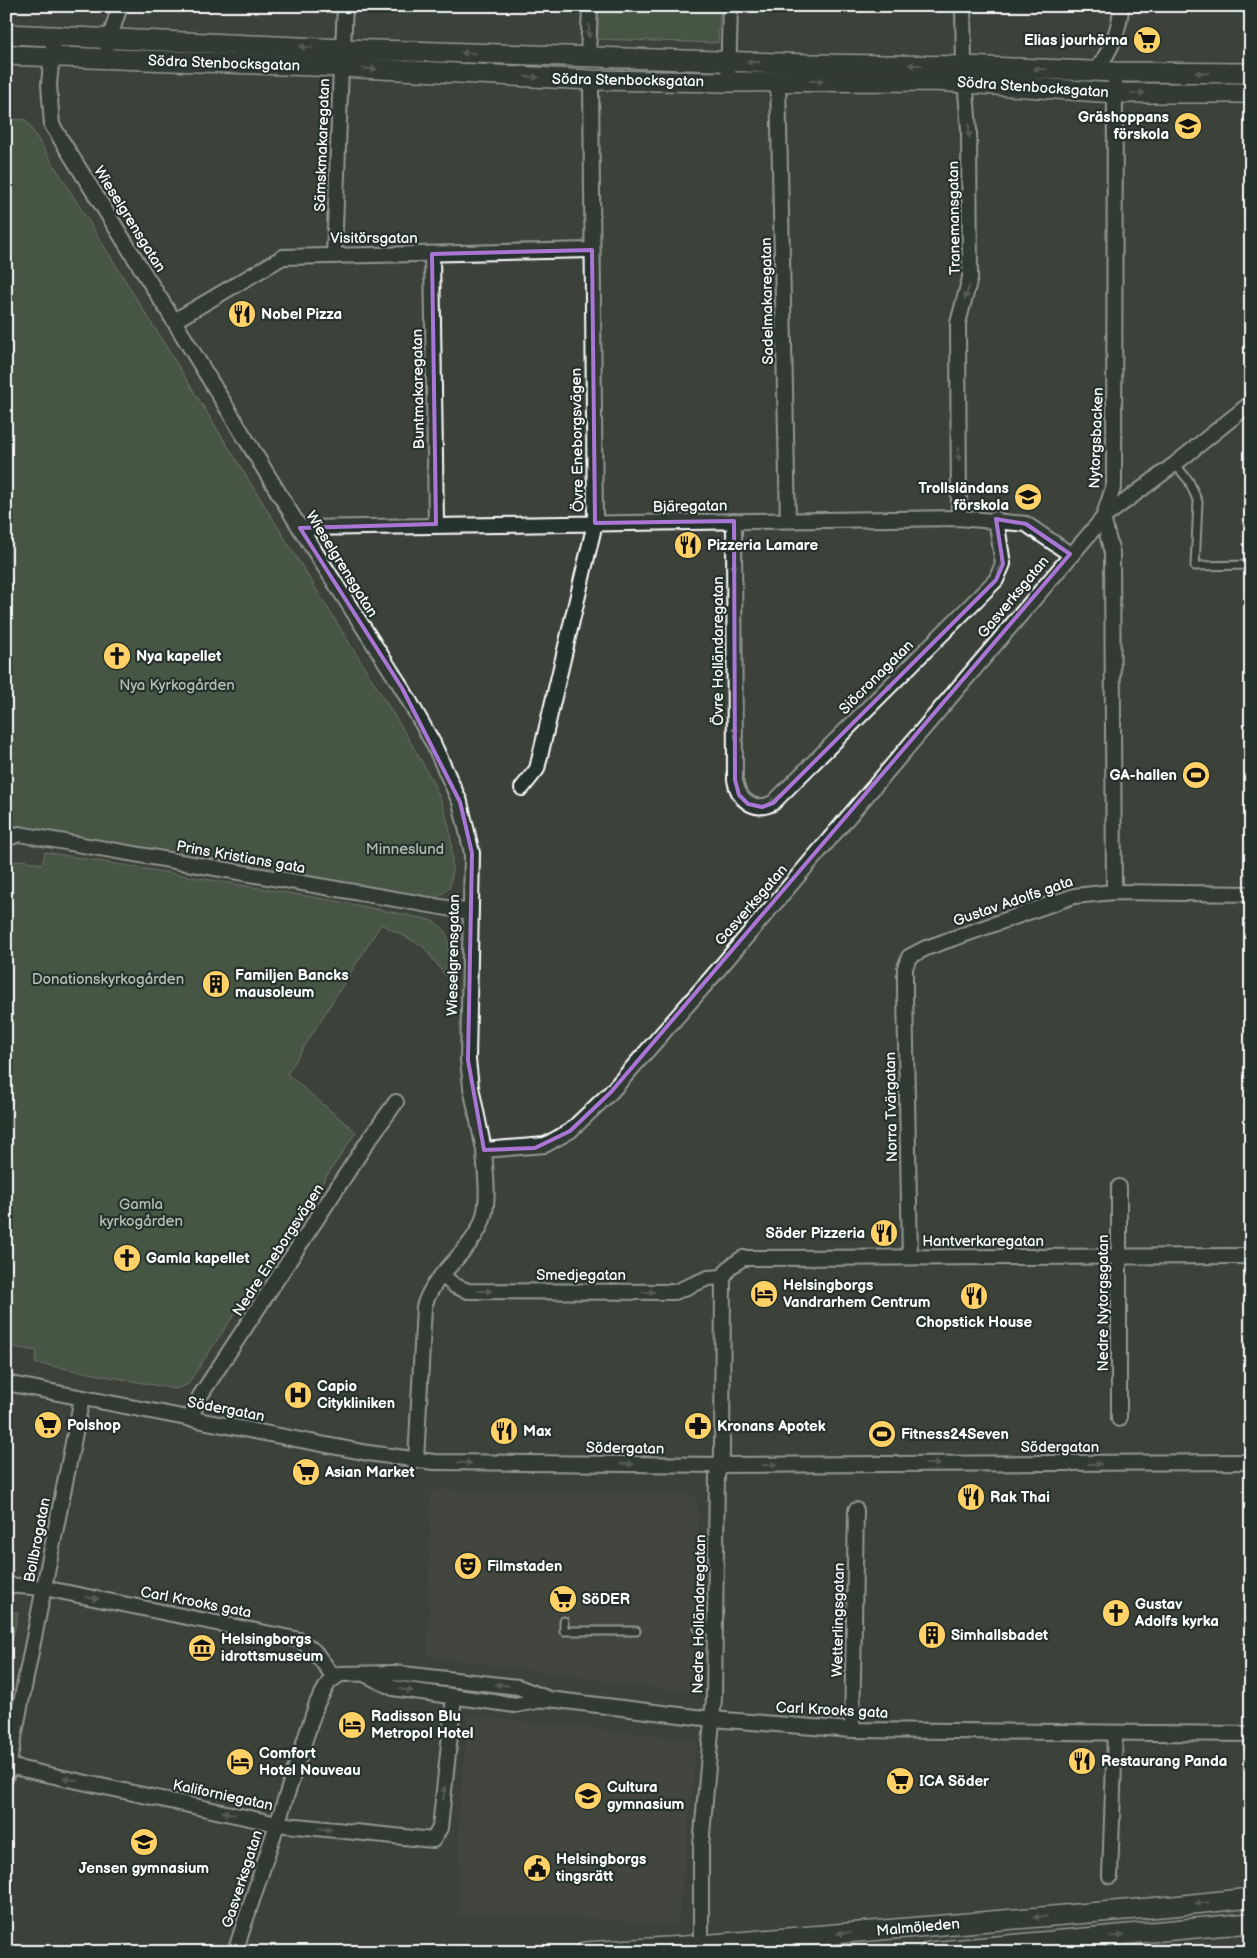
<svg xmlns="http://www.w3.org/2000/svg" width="1257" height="1958" font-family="'Balsamiq Sans',sans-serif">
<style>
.built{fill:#4c4d44}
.green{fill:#566d52;stroke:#aab6a8}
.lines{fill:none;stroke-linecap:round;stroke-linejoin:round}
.lane-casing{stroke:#fff;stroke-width:11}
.street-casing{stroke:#fff;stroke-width:18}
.secondary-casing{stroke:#fff;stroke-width:22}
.lane{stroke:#26332d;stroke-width:7}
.street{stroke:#26332d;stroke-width:14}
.secondary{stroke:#26332d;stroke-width:19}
.oneway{fill:#727a76}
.marked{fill:none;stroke:#a976d5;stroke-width:4;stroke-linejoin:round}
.labels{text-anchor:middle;stroke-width:4.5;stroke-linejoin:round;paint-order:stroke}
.poi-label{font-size:15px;font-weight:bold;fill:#fff;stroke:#26332d;text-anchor:start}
.street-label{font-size:15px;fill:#fff;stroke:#26332d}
.park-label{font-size:15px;fill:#b3bdb1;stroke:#26332d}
</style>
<rect width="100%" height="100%" fill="#3c423a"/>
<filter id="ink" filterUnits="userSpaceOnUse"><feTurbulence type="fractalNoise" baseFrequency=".02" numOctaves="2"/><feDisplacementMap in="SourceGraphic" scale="10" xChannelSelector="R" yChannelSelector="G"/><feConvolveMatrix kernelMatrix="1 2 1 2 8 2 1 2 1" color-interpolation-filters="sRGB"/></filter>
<g filter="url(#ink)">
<g class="built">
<polygon points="435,1490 690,1493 698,1501 698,1682 687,1692 428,1656 430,1495"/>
<polygon points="469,1716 697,1740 678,1925 572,1917 459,1914 459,1811"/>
</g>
<g class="green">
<polygon points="597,6 720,6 718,43 596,39"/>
<path d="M6,118L26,120L407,736C429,775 451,807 452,854C452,866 453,877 449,889L434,899L6,826Z"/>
<path d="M45,852L336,901L426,919C457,928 448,951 447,978L423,946L381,924L287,1074L356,1132L187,1385L175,1389L35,1363L37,1351L8,1346L6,1356V863L22,860L42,864Z"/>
<polygon points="6,1611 18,1613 6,1671"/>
</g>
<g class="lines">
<defs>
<g id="lane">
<polyline points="1175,464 1189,481 1198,502 1195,566 1251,565"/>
<polyline points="564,1621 564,1631 636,1631"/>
<polyline points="698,1628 715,1628"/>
</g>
<g id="street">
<polyline points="54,36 49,84 52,125 174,321 300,528 402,688 433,743 460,802 472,853 468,1060 471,1087 484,1150"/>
<polyline points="107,46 120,6"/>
<polyline points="343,49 345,6"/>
<polyline points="588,57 590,6"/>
<path d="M1096,71C1110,51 1120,31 1121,6"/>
<polyline points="728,82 730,6"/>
<polyline points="778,82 788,520"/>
<polyline points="432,254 436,524"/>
<polyline points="334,255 341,67"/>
<polyline points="174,321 283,257 592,250"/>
<polyline points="959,518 958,323 970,278 969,130 964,66 963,6"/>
<path d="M734,521L735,780C738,799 753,813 773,803L996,580L1003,564L996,519"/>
<polyline points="300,528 959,518 1026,524 1070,554"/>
<polyline points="522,788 537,769 595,523 591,80"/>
<polyline points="6,839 19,834 470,912"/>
<polyline points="1114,892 1112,553 1103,518 1114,485 1115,72"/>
<polyline points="1119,1187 1119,1419"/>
<polyline points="910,1257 905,991 905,968 909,957 926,948 1074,896 1114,892 1251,894"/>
<polyline points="442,1275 455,1286 468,1291 675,1292 708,1278 723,1277"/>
<polyline points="6,1383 368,1453 434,1462 721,1465 1251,1462"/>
<polyline points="190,1419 200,1396 368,1141 396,1102"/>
<path d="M416,1461L424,1307C433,1272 472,1253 483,1219C490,1198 485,1172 484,1150L545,1145L570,1131L611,1092L712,977L1103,518L1175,464L1251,403"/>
<polyline points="6,1585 44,1588 300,1640 314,1651 334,1677"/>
<polyline points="364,1674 393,1688 515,1705 548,1699"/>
<polyline points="852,1730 856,1510"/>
<polyline points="8,1766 277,1824 433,1840 440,1828 454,1697"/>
<polyline points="6,1777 82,1398"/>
<polyline points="1110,1876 1115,1733"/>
<polyline points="235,1952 317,1703 329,1682 340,1674 394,1673 518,1687 549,1699 712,1719 852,1730 1251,1734"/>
<polyline points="701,1952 701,1846 714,1698 717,1475 721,1465 722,1453 723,1277 730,1267 743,1258 1251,1256"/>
</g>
<g id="secondary">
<polyline points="6,34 343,49 811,64 964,66 1115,72 1251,73"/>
<polyline points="6,55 341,67 591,80 728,82 935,81 1115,93 1251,93"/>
<polyline points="585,1952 701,1945 1173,1906 1251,1898"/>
<polyline points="929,1952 1251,1923"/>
</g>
</defs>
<use href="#lane" class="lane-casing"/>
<use href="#street" class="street-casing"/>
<use href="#secondary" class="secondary-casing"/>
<use href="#lane" class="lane"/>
<use href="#street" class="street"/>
<use href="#secondary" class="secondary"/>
</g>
<defs><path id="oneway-solid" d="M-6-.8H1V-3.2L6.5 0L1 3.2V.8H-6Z" transform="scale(1.25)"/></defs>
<g class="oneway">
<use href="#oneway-solid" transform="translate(589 31) rotate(92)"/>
<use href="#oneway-solid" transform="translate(306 47) rotate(-177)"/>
<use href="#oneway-solid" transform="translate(468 53) rotate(-178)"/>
<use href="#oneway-solid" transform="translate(753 62) rotate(-178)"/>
<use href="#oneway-solid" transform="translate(915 65) rotate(-179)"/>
<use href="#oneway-solid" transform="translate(370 69) rotate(3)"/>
<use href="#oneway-solid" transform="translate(1040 69) rotate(-178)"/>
<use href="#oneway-solid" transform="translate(1202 73) rotate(-179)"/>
<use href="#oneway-solid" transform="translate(532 77) rotate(3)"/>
<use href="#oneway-solid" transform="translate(817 81)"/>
<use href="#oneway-solid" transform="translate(1138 93)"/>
<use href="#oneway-solid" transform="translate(969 131) rotate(89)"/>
<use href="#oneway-solid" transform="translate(967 293) rotate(109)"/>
<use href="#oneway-solid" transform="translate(959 454) rotate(89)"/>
<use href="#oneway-solid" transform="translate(1000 567) rotate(102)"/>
<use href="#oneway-solid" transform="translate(734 569) rotate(-90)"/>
<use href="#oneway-solid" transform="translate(891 685) rotate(135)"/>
<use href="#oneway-solid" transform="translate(735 732) rotate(-90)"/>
<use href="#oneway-solid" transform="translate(775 799) rotate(139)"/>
<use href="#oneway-solid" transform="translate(485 1291)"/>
<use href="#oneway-solid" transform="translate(648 1292)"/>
<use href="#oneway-solid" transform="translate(465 1463) rotate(1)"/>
<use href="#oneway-solid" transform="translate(627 1464) rotate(1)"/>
<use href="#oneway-solid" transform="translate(933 1464)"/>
<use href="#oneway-solid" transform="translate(1095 1464)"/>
<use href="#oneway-solid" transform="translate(770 1465)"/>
<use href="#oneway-solid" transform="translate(92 1598) rotate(11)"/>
<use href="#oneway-solid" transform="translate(502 1685) rotate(-174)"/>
<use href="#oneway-solid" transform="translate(406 1690) rotate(8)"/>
<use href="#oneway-solid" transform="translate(70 1779) rotate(-168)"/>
<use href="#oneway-solid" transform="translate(444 1793) rotate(-84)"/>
<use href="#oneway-solid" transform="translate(229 1813) rotate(-168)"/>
<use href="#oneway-solid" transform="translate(325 1829) rotate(6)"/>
<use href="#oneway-solid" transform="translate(1202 1903) rotate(174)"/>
<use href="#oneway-solid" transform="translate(1040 1917) rotate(175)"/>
<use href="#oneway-solid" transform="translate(844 1933) rotate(175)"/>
<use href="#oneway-solid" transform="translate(1117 1936) rotate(-5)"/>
</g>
</g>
<path d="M0 0H1257V1958H0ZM592,250L595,523L734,521L735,780L739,795L748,804L762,807L773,803L996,580L1003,564L996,519L1026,524L1070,554L611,1092L570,1131L535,1148L484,1150L468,1060L472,853L460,802L402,688L300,528L436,524L432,254Z" fill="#3c423a" fill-opacity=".55" fill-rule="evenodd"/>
<path class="marked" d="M592,250L595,523L734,521L735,780L739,795L748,804L762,807L773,803L996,580L1003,564L996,519L1026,524L1070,554L611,1092L570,1131L535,1148L484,1150L468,1060L472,853L460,802L402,688L300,528L436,524L432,254Z"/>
<defs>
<symbol id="supermarket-disc" viewBox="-11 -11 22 22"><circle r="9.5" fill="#ffd166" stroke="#26332d"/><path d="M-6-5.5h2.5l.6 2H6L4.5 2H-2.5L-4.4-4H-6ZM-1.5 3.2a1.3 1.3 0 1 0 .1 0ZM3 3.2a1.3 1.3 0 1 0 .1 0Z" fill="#111"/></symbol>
<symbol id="school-disc" viewBox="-11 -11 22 22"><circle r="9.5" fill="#ffd166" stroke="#26332d"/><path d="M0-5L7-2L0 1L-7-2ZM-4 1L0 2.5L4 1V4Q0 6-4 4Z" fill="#111"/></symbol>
<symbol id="restaurant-disc" viewBox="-11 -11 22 22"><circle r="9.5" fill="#ffd166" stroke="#26332d"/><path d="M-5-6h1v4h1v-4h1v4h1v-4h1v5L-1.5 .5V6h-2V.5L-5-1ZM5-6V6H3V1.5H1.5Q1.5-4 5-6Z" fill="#111"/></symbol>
<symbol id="church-disc" viewBox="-11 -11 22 22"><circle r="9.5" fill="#ffd166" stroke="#26332d"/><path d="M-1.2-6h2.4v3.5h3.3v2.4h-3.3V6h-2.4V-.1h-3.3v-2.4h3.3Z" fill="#111"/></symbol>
<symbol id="stadium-disc" viewBox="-11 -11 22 22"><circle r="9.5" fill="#ffd166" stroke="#26332d"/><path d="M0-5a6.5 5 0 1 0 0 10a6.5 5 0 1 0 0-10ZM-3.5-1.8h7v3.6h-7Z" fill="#111"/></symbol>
<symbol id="building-disc" viewBox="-11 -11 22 22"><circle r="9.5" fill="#ffd166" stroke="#26332d"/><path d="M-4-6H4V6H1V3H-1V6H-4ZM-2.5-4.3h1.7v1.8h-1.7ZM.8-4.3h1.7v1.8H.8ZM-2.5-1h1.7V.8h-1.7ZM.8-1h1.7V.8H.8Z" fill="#111"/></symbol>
<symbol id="hotel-disc" viewBox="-11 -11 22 22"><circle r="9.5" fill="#ffd166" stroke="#26332d"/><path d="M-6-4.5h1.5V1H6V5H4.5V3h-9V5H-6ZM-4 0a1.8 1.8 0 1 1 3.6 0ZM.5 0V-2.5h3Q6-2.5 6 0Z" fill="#111"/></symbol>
<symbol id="hospital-disc" viewBox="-11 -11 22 22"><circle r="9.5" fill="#ffd166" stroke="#26332d"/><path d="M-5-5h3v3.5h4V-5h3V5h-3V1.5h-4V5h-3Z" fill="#111"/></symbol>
<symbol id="pharmacy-disc" viewBox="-11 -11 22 22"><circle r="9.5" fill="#ffd166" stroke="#26332d"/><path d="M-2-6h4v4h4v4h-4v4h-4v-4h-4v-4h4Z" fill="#111"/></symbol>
<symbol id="theatre-disc" viewBox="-11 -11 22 22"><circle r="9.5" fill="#ffd166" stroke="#26332d"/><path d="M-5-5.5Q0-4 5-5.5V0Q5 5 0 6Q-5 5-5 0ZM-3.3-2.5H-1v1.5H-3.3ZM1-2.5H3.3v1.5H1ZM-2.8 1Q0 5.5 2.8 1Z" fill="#111"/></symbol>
<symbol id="museum-disc" viewBox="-11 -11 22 22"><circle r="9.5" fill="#ffd166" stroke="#26332d"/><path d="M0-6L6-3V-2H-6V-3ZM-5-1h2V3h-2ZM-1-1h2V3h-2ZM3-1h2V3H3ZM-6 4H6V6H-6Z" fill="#111"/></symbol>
<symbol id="civic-disc" viewBox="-11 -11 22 22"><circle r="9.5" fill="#ffd166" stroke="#26332d"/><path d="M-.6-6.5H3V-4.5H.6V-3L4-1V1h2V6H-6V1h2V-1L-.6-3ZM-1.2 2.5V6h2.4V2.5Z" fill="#111"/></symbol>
</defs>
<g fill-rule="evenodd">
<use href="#supermarket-disc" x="1131" y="24" width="32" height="32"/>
<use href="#school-disc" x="1172" y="110" width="32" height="32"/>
<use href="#restaurant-disc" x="226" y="298" width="32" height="32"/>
<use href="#school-disc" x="1012" y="481" width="32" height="32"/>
<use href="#restaurant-disc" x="672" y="529" width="32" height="32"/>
<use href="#church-disc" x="101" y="640" width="32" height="32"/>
<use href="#stadium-disc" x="1180" y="759" width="32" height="32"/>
<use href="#building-disc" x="200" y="968" width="32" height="32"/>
<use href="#restaurant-disc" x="868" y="1217" width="32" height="32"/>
<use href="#church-disc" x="111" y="1242" width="32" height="32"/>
<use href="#hotel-disc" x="748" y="1278" width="32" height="32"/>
<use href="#restaurant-disc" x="958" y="1280" width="32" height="32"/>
<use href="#hospital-disc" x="282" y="1379" width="32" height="32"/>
<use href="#supermarket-disc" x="32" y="1409" width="32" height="32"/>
<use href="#pharmacy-disc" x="682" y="1410" width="32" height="32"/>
<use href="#restaurant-disc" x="488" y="1415" width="32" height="32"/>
<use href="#stadium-disc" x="866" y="1418" width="32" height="32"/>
<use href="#supermarket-disc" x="290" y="1456" width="32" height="32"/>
<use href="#restaurant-disc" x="955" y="1481" width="32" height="32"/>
<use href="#theatre-disc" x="452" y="1550" width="32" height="32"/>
<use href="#supermarket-disc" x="547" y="1583" width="32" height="32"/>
<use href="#church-disc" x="1100" y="1597" width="32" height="32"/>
<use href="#building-disc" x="916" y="1619" width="32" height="32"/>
<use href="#museum-disc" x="186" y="1632" width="32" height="32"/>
<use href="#hotel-disc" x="336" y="1709" width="32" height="32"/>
<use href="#restaurant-disc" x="1066" y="1745" width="32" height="32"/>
<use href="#hotel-disc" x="224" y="1746" width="32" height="32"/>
<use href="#supermarket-disc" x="884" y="1765" width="32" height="32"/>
<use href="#school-disc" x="572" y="1780" width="32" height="32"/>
<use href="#school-disc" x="128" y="1826" width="32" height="32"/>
<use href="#civic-disc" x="521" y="1852" width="32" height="32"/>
</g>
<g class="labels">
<g class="poi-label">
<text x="1128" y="45" text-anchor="end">Elias jourhörna</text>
<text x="1169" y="122" text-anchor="end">Gräshoppans<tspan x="1169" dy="17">förskola</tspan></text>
<text x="261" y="319">Nobel Pizza</text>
<text x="1009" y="493" text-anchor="end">Trollsländans<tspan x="1009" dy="17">förskola</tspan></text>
<text x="707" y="550">Pizzeria Lamare</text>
<text x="136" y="661">Nya kapellet</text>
<text x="1177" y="780" text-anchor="end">GA-hallen</text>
<text x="235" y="980">Familjen Bancks<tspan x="235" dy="17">mausoleum</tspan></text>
<text x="865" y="1238" text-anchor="end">Söder Pizzeria</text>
<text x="146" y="1263">Gamla kapellet</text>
<text x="783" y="1290">Helsingborgs<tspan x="783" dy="17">Vandrarhem Centrum</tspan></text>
<text x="974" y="1327" text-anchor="middle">Chopstick House</text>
<text x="317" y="1391">Capio<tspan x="317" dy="17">Citykliniken</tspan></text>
<text x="67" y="1430">Polshop</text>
<text x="717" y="1431">Kronans Apotek</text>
<text x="523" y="1436">Max</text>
<text x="901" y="1439">Fitness24Seven</text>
<text x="325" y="1477">Asian Market</text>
<text x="990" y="1502">Rak Thai</text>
<text x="487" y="1571">Filmstaden</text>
<text x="582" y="1604">SöDER</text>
<text x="1135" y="1609">Gustav<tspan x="1135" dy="17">Adolfs kyrka</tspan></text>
<text x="951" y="1640">Simhallsbadet</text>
<text x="221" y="1644">Helsingborgs<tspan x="221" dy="17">idrottsmuseum</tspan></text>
<text x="371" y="1721">Radisson Blu<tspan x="371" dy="17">Metropol Hotel</tspan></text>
<text x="259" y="1758">Comfort<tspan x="259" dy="17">Hotel Nouveau</tspan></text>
<text x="1101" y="1766">Restaurang Panda</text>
<text x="919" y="1786">ICA Söder</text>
<text x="607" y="1792">Cultura<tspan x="607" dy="17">gymnasium</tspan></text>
<text x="556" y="1864">Helsingborgs<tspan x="556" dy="17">tingsrätt</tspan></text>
<text x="144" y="1873" text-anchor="middle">Jensen gymnasium</text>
</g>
<g class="street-label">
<text transform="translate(224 63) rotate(2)" y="5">Södra Stenbocksgatan</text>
<text transform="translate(628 80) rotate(1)" y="5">Södra Stenbocksgatan</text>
<text transform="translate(1033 87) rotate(4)" y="5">Södra Stenbocksgatan</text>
<text transform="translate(322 145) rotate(-88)" y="5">Sämskmakaregatan</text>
<text transform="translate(954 218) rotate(-91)" y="5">Tranemansgatan</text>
<text transform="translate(130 219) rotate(58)" y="5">Wieselgrensgatan</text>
<text x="374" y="243">Visitörsgatan</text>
<text transform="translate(767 301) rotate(-91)" y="5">Sadelmakaregatan</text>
<text transform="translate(418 389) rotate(-91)" y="5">Buntmakaregatan</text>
<text transform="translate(1096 438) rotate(-88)" y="5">Nytorgsbacken</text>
<text transform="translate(577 440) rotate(-91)" y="5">Övre Eneborgsvägen</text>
<text transform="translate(690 506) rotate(-1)" y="5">Bjäregatan</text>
<text transform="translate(342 564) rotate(58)" y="5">Wieselgrensgatan</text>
<text transform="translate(1013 597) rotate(-50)" y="5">Gasverksgatan</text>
<text transform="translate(718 651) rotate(-90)" y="5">Övre Holländaregatan</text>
<text transform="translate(876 677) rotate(-45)" y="5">Siöcronagatan</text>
<text transform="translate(241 857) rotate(10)" y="5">Prins Kristians gata</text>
<text transform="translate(1013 901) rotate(-19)" y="5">Gustav Adolfs gata</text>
<text transform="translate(751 905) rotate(-49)" y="5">Gasverksgatan</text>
<text transform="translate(453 955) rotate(-89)" y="5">Wieselgrensgatan</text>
<text transform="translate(891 1107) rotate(-91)" y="5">Norra Tvärgatan</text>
<text x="983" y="1246">Hantverkaregatan</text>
<text transform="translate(278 1250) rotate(-57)" y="5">Nedre Eneborgsvägen</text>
<text x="581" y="1280">Smedjegatan</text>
<text transform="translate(1103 1303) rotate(-90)" y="5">Nedre Nytorgsgatan</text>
<text transform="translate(226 1409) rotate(11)" y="5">Södergatan</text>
<text x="1060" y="1452">Södergatan</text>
<text transform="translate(625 1448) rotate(1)" y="5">Södergatan</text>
<text transform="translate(37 1540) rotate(-79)" y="5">Bollbrogatan</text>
<text transform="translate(196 1602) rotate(11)" y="5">Carl Krooks gata</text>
<text transform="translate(699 1614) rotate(-89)" y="5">Nedre Holländaregatan</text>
<text transform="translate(838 1620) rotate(-89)" y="5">Wetterlingsgatan</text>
<text transform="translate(832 1710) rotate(3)" y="5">Carl Krooks gata</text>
<text transform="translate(223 1795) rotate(12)" y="5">Kaliforniegatan</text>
<text transform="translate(242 1879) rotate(-72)" y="5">Gasverksgatan</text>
<text transform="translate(918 1927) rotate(-5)" y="5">Malmöleden</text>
</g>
<g class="park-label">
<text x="177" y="690">Nya Kyrkogården</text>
<text x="405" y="854">Minneslund</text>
<text x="108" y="984">Donationskyrkogården</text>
<text x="141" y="1209">Gamla<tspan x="141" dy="17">kyrkogården</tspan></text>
</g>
</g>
<rect width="1257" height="1958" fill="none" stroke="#26332d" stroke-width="25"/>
<rect x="12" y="12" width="1232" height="1933" fill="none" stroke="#fff" stroke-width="2" filter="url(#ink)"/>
</svg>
